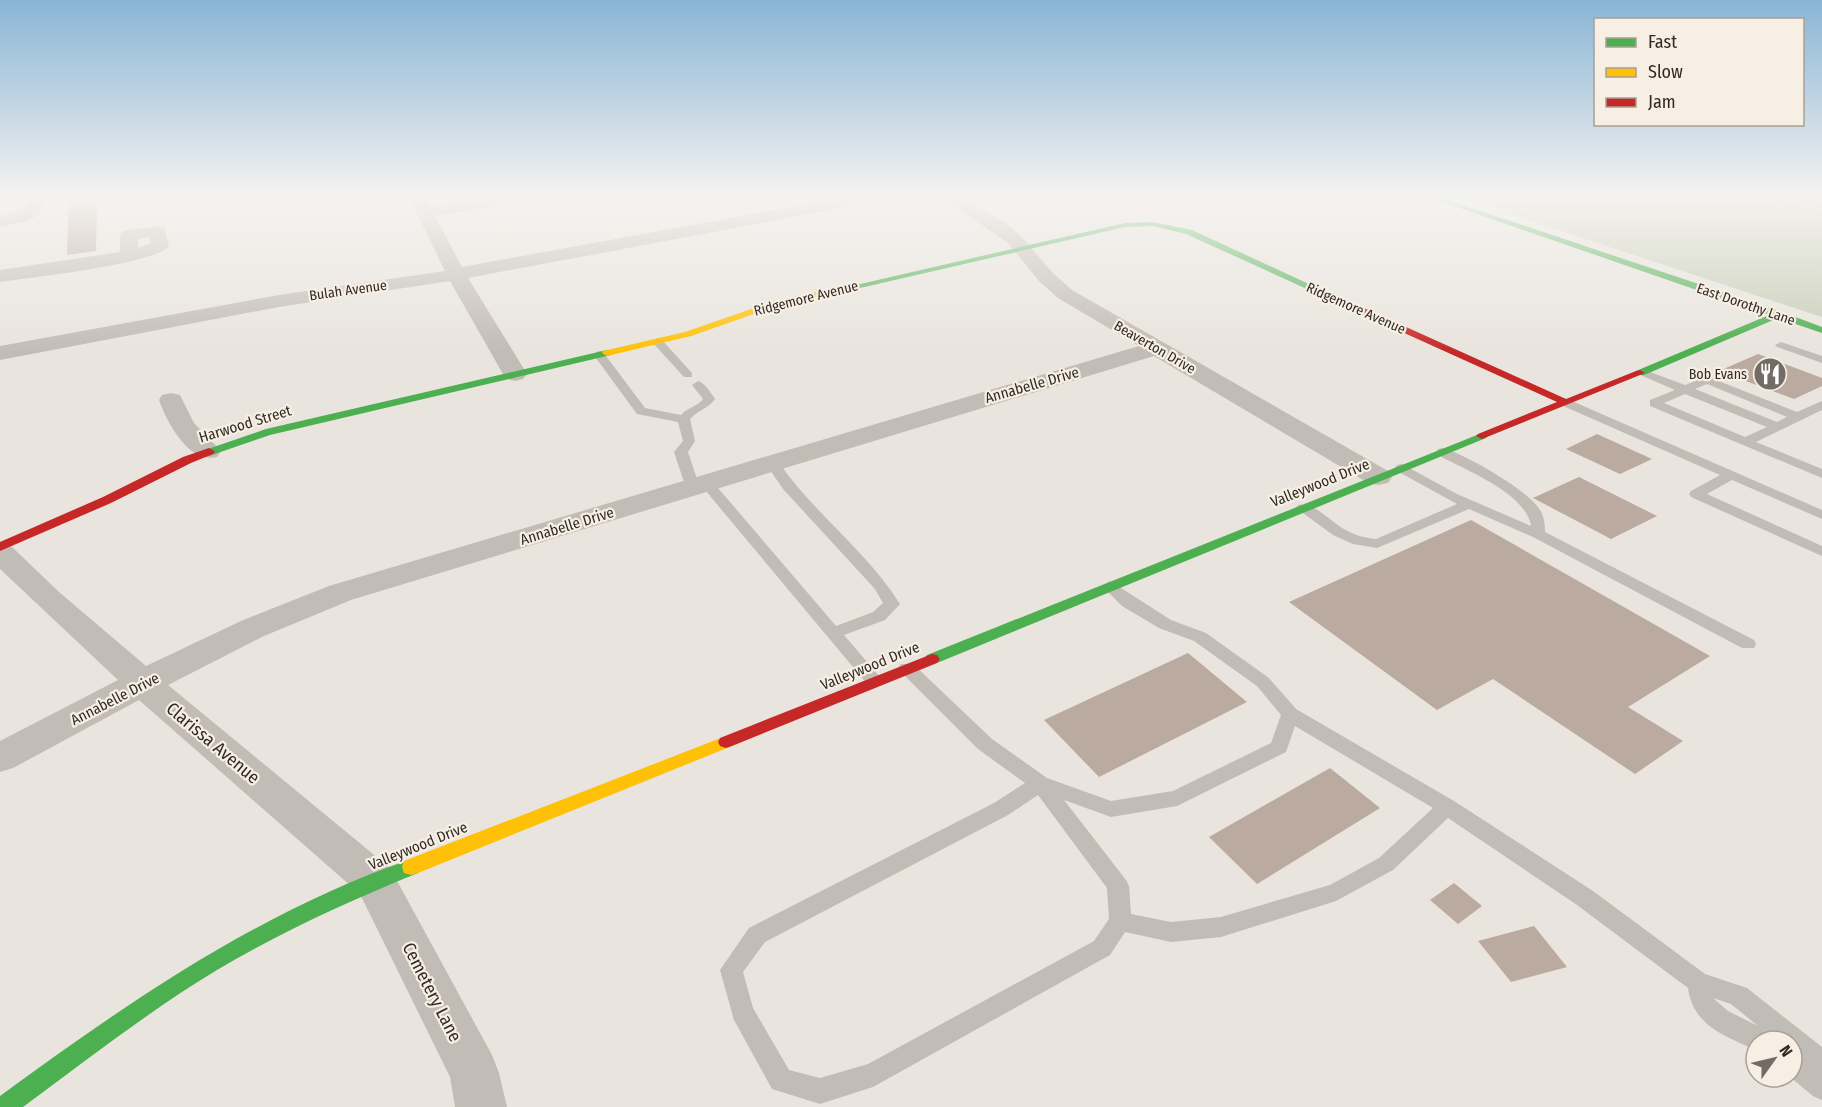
<svg xmlns="http://www.w3.org/2000/svg" width="1822" height="1107" font-family="'Fira Sans Condensed',sans-serif">
<style>
.green{fill:#c9ceb8}
.building{fill:#bbaaa0}
.lines{fill:none;stroke-linecap:round;stroke-linejoin:round}
.path{stroke:#bbb5af;stroke-width:2;stroke-dasharray:1.5 1.5;stroke-linecap:butt}
.lane{fill:#c2bcb6;fill-rule:evenodd}
.street{fill:#c2bcb6;fill-rule:evenodd}
.fast{fill:#4caf50;fill-rule:evenodd}
.slow{fill:#ffc107;fill-rule:evenodd}
.jam{fill:#c62828;fill-rule:evenodd}
.labels{text-anchor:middle;stroke-width:4.5;stroke-linejoin:round;paint-order:stroke}
.far-street-label{font-size:14px;fill:#322a26;stroke:#f7efe3}
.far-poi-label{font-size:14px;fill:#322a26;stroke:#f7efe3;text-anchor:end}
.street-label{font-size:15px;fill:#322a26;stroke:#f7efe3}
.near-street-label{font-size:18px;fill:#322a26;stroke:#f7efe3}
</style>
<rect width="100%" height="100%" fill="#e9e4dd"/>
<polygon class="green" points="1458,197 1822,197 1822,317"/>
<g class="building">
<polygon points="69,197 97,197 96,251 67,255"/>
<polygon points="1758,354 1822,378 1822,386 1794,399 1719,371"/>
<polygon points="1597,434 1652,459 1620,474 1566,449"/>
<polygon points="1579,477 1657,516 1611,539 1533,498"/>
<polygon points="1471,520 1710,656 1628,707 1683,741 1635,774 1493,679 1437,710 1289,602"/>
<polygon points="1188,653 1247,702 1099,777 1044,720"/>
<polygon points="1330,768 1380,808 1257,884 1209,837"/>
<polygon points="1454,883 1482,906 1458,924 1430,900"/>
<polygon points="1534,926 1567,967 1511,982 1478,941"/>
</g>
<g class="lines">
<polyline class="path" points="1797,197 1822,204"/>
<g class="lane">
<polygon points="140,197 178,197 143,204 139,202"/>
<polygon points="657,338 661,339 692,373 692,377 684,377 653,343 652,341"/>
<polygon points="1781,342 1822,356 1822,363 1777,347 1775,345"/>
<path d="M599,351L603,352L645,408L681,415C687,408 698,406 703,399L692,385L698,381C705,383 711,393 715,399C708,409 698,410 690,419L695,441L688,452L700,488L698,491H688L686,488L674,452L683,441L678,422L637,414L593,354Z"/>
<path d="M1642,369L1685,385L1703,378H1711L1797,412L1822,401V410L1756,442L1822,469V478L1650,406V400L1675,390L1638,374L1636,372ZM1707,384L1787,417L1777,422L1695,389ZM1685,394L1767,427L1745,437L1664,403Z"/>
<polygon points="1565,398 1822,510 1822,519 1732,480 1707,494 1822,546 1822,556 1691,497 1689,494 1691,491 1720,475 1561,405 1559,402"/>
<path d="M1443,448C1465,454 1528,490 1540,510C1544,516 1545,524 1545,532L1754,640L1756,644L1754,648H1742L1533,537L1469,509L1377,548L1353,544L1333,535L1296,508L1298,505C1313,501 1331,522 1344,529C1354,535 1364,538 1376,539L1457,504L1397,471L1395,468L1397,465L1402,464L1457,494L1531,526C1526,493 1465,470 1438,455L1436,452L1438,449Z"/>
<path d="M773,460L778,461C813,513 867,551 900,604L885,620L844,635L880,677L883,681L880,685H868L700,484L707,480L712,481L836,626L873,612L883,603L875,589L783,489L766,464Z"/>
<path d="M1110,581L1171,620L1206,633L1269,678L1296,709L1454,801L1593,891L1705,974L1747,988L1822,1047V1100L1813,1096L1790,1077H1792V1041H1776L1773,1039L1774,1041H1756V1050C1725,1036 1693,1026 1688,988L1577,905L1448,818L1393,870L1336,901L1221,937L1171,942L1125,932L1110,955L873,1087L820,1104L772,1089L734,1020L720,970L749,928L994,803L1025,783L978,749L901,672L898,668L901,664H913L992,739L1047,778L1111,801L1173,791L1271,743L1281,715L1257,686L1194,641L1159,628L1122,606L1102,586ZM1295,726L1433,808L1379,858L1330,885L1221,917L1171,922L1131,914L1129,886L1126,880L1064,800L1111,817L1177,806L1286,752ZM1038,795L1107,888L1109,919L1094,941L868,1064L820,1078L789,1070L753,1008L743,972L765,942L1008,815ZM1713,998L1731,1004L1758,1026L1728,1011Z"/>
</g>
<g class="street">
<polygon points="28,197 44,197 40,214 27,221 0,227 0,217 26,207"/>
<polygon points="409,197 425,197 430,207 494,197 533,197 525,202 435,216 462,267 846,197 881,197 873,202 468,278 527,374 523,379 515,381 507,379 503,374 450,281 279,307 0,360 0,346 279,295 445,271"/>
<polygon points="941,197 961,197 1005,223 1020,235 1053,273 1072,290 1388,471 1392,477 1388,483 1378,485 1368,483 1154,356 351,600 264,636 168,685 390,868 492,1055 499,1073 507,1107 455,1107 450,1077 360,894 139,700 13,768 0,772 0,741 118,680 0,569 0,543 11,546 59,592 146,666 241,621 329,586 1139,346 1058,298 1039,281 1008,243"/>
<path d="M158,226L164,227L169,246C157,264 27,278 0,282V270L120,252V235L123,231ZM150,237L151,243L138,248V239Z"/>
<path d="M171,393L180,395L194,423L221,451L217,457C189,464 167,423 159,400L162,395Z"/>
</g>
<g class="fast">
<polygon points="1428,197 1439,197 1782,312 1822,327 1822,333 1778,318 1644,375 1636,375 1636,371 1769,315"/>
<polygon points="1153,222 1192,230 1337,297 1329,299 1186,234 1153,226 1125,227 847,291 843,288 1125,223"/>
<polygon points="607,350 612,353 611,355 270,435 209,456 203,452 205,450 266,429"/>
<polygon points="1482,433 1488,436 1486,438 937,663 927,663 924,659 927,655"/>
<path d="M411,859L418,861L420,867L418,873C349,901 281,932 217,970C149,1011 87,1060 23,1107H0V1096C130,1001 257,913 411,859Z"/>
</g>
<g class="slow">
<polygon points="847,285 850,286 850,290 777,306 691,336 607,356 602,353 603,351 685,332 771,302"/>
<polygon points="726,736 732,738 734,742 732,746 418,873 411,875 404,873 402,867 404,861"/>
</g>
<g class="jam">
<polygon points="1329,295 1335,295 1566,399 1636,371 1640,370 1645,373 1482,439 1476,436 1478,434 1557,402 1329,299"/>
<polygon points="209,448 213,450 215,452 213,454 191,463 111,503 0,551 0,542 103,497 183,457"/>
<polygon points="932,654 937,655 940,659 937,663 732,746 726,748 720,746 718,742 720,738"/>
</g>
</g>
<linearGradient id="sky" x2="0" y2="1"><stop stop-color="#89b5d5"/><stop offset="0.56" stop-color="#f5f3f0"/><stop offset="1" stop-color="#f5f3f0" stop-opacity="0"/></linearGradient>
<rect width="1822" height="352" fill="url(#sky)"/>
<defs>
<symbol id="restaurant-disc" viewBox="-11 -11 22 22"><circle r="9.5" fill="#726b66" stroke="#f7efe3"/><path d="M-5-6h1v4h1v-4h1v4h1v-4h1v5L-1.5 .5V6h-2V.5L-5-1ZM5-6V6H3V1.5H1.5Q1.5-4 5-6Z" fill="#fff"/></symbol>
</defs>
<g fill-rule="evenodd">
<use href="#restaurant-disc" x="1751" y="355" width="38" height="38"/>
</g>
<g class="labels">
<g class="far-street-label">
<text transform="translate(348 290) rotate(-8)" y="5">Bulah Avenue</text>
<text transform="translate(806 298) rotate(-14)" y="5">Ridgemore Avenue</text>
<text transform="translate(1746 304) rotate(19)" y="5">East Dorothy Lane</text>
<text transform="translate(1356 308) rotate(24)" y="5">Ridgemore Avenue</text>
<text transform="translate(1155 347) rotate(30)" y="5">Beaverton Drive</text>
</g>
<g class="far-poi-label">
<text x="1747" y="379">Bob Evans</text>
</g>
<g class="street-label">
<text transform="translate(1032 385) rotate(-16)" y="5">Annabelle Drive</text>
<text transform="translate(245 424) rotate(-17)" y="5">Harwood Street</text>
<text transform="translate(1320 483) rotate(-22)" y="5">Valleywood Drive</text>
<text transform="translate(567 526) rotate(-17)" y="5">Annabelle Drive</text>
<text transform="translate(870 666) rotate(-22)" y="5">Valleywood Drive</text>
<text transform="translate(115 699) rotate(-27)" y="5">Annabelle Drive</text>
<text transform="translate(418 846) rotate(-22)" y="5">Valleywood Drive</text>
</g>
<g class="near-street-label">
<text transform="translate(213 743) rotate(40)" y="6">Clarissa Avenue</text>
<text transform="translate(432 992) rotate(63)" y="6">Cemetery Lane</text>
</g>
</g>
<rect x="1594" y="18" width="210" height="108" fill="#f7efe3" stroke="#a8a097" stroke-width="1.5"/>
<rect x="1606" y="38" width="30" height="9" fill="#4caf50" stroke="#a8a097" stroke-width="1.5"/>
<text x="1648" y="48" font-size="18" fill="#322a26">Fast</text>
<rect x="1606" y="68" width="30" height="9" fill="#ffc107" stroke="#a8a097" stroke-width="1.5"/>
<text x="1648" y="78" font-size="18" fill="#322a26">Slow</text>
<rect x="1606" y="98" width="30" height="9" fill="#c62828" stroke="#a8a097" stroke-width="1.5"/>
<text x="1648" y="108" font-size="18" fill="#322a26">Jam</text>
<g transform="translate(1774 1059) rotate(56)"><circle r="28" fill="#f7efe3" stroke="#a8a097" stroke-width="1.5"/>
<path d="M0-4.5L10 22L0 15L-10 22Z" fill="#726b66"/>
<text y="-9" font-size="16" font-weight="bold" text-anchor="middle" fill="#322a26">N</text>
</g>
</svg>
